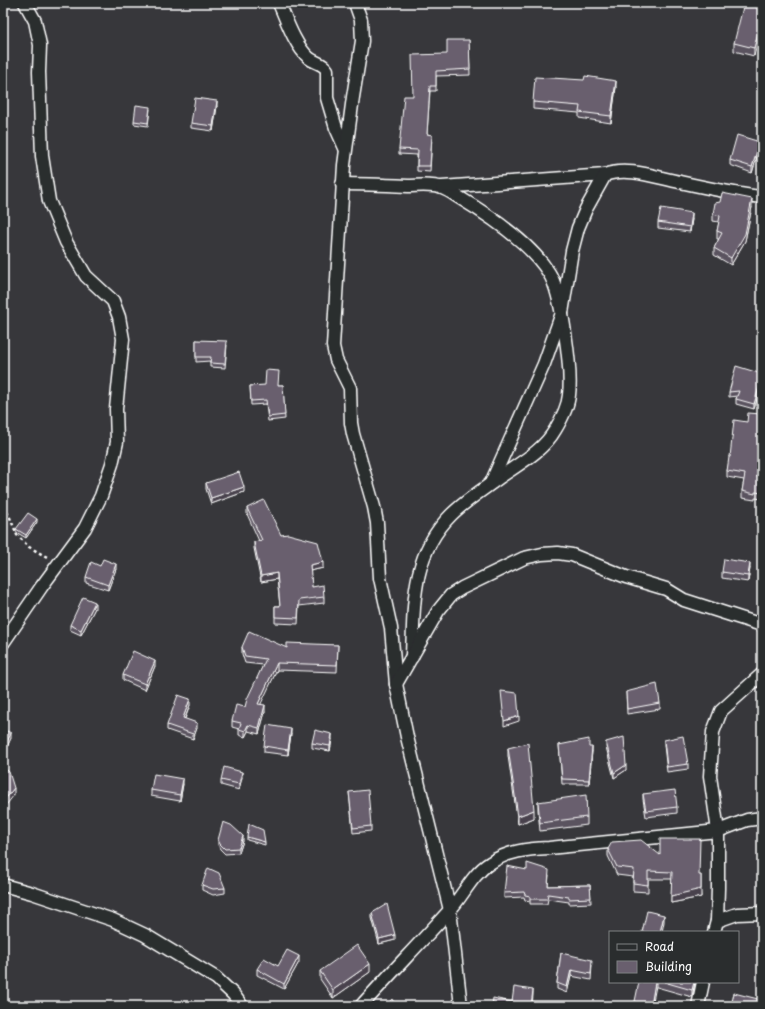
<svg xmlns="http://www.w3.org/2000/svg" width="765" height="1009" font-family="'Playpen Sans',sans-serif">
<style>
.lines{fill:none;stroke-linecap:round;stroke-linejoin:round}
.minor-casing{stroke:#fff;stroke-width:15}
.path{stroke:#fff;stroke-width:2.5;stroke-dasharray:3 3;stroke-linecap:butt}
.minor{stroke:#2a2d2e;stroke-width:12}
.wall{fill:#5a525f;stroke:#fff}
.shaded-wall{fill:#4a424d;stroke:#fff}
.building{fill:#695f6e;stroke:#fff}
</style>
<rect width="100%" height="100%" fill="#37373b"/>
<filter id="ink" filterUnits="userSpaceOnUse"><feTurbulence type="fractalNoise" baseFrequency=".025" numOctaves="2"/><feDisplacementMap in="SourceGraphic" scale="8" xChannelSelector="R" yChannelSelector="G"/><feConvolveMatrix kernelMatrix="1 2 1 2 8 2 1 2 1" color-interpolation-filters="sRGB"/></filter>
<g filter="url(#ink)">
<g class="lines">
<defs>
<g id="minor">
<path d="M279,3C286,19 295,46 309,58C315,63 323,63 327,70V98L336,128L345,148"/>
<polyline points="355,3 361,20 362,41 353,97 344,165 333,346 336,360 350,388 351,423 353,434 374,507 377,523 380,578 391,628 396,684 407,737 450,910 461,1006"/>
<path d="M342,184C364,184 386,185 408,186C418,186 432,184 442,188C448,190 455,195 460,198C490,216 531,244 549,273C562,293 572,371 569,395C568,407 561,420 555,430C543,451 520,463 500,477C484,489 466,500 451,515C411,555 414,605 412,657"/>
<polyline points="442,187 605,175"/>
<path d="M491,483L544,364L562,313L572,251L578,228L586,209L605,175C627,166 658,178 680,182C707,188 735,194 762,197"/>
<polyline points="3,643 42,586 85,528 101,496 112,464 117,442 116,409 123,339 119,317 113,301 86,276 66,242 49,201 42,156 39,72 40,45 35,21 25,3"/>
<polyline points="396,684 438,611 451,595 462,588 524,558 542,554 558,553 572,555 626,577 666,589 684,600 762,625"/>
<polyline points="3,885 32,893 113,920 145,935 216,978 233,994 242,1006"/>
<polyline points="717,921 737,914 762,913"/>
<polyline points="714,932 717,921 718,888 718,831 710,776 713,732 721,711 762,674"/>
<path d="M361,1006C390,974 420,943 449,911C463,896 472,874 490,863C508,851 527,849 549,848L718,831L747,820L762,818"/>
<polyline points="698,1006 703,982"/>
</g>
</defs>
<use href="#minor" class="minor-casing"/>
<polyline class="path" points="3,507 9,515 17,535 29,547 47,557"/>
<use href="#minor" class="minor"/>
</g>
<g class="wall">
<polygon points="762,3 754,56 734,51 734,43"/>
<polygon points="469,40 470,75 436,76 436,91 430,91 427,134 432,135 430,172 417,171 417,155 399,154 399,149 413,96 447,54"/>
<polygon points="616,87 611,123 579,118 579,113 533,109 533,102"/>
<polygon points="217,106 213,131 191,128 191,123"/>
<polygon points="150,109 148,126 134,124 134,121"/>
<polygon points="760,147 752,173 730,165 730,160"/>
<polygon points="752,207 745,241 731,265 714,255 714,248 719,239 717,239 717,231 719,222 713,221 713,214"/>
<polygon points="692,219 690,232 658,228 658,222"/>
<polygon points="196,340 227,345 225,368 210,367 210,361 196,362"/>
<polygon points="762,374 762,382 754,409 736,404 736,399 737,396 729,397 729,392"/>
<polygon points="283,385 285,419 268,421 266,404 251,405 250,386"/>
<polygon points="762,435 759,462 760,468 758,477 762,478 762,499 755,498 755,500 742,498 742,491 744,480 727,477 727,471 730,457"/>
<polygon points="206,483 244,492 211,504 206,489"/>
<polygon points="247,508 323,568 310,571 312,587 324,597 324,603 299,606 298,624 275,623 275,606 280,606 277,579 261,582 254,548 254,542 259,541 247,514"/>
<polygon points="37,522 26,538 16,532 16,529"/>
<polygon points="100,566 116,569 108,590 86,583 86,577"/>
<polygon points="750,568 748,582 722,578 722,572"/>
<polygon points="95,608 81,635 70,630 70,625"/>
<polygon points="338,645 337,672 277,670 260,704 265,712 259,734 248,731 245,737 239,735 239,729 232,727 232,721 245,707 263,665 245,663 242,654 242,647 287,648"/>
<polygon points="155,666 145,690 123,680 123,675"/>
<polygon points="626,692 660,703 660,709 627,714"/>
<polygon points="190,705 185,719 197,728 193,739 167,730 167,725"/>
<polygon points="3,729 11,738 5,751 3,750"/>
<polygon points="291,734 288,755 264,752 264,746"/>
<polygon points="332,739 330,751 312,748 312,743"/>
<polygon points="664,740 688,764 688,769 667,772 664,745"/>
<polygon points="606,742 626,770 614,778 606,747"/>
<polygon points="559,745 589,747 592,751 589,784 562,784"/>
<polygon points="508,748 534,818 518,824 508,756"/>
<polygon points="242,777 239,790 221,785 221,780"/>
<polygon points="183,784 180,801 151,796 151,790"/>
<polygon points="349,792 371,826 371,831 353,833"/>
<polygon points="643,794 677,807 677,813 646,817 643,799"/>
<polygon points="538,802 587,817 587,825 540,831 538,810"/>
<polygon points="247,837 265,842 265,845 247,840"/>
<polygon points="218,840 243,841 239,853 225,854 220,849 218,845"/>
<polygon points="608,849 660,855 699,875 701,897 671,903 672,879 648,879 648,892 633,891 633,877 617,875 608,856"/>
<polygon points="527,870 549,875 548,886 590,885 591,903 569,904 569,902 548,899 547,904 530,904 530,901 525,900 524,897 504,898 504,893"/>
<polygon points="202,885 225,888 225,893 213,895 202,890"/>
<polygon points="372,913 395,940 379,944 372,918"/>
<polygon points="561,953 592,965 591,980 571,976 567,993 557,989 557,983"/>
<polygon points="299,962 284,989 257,975 257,969 278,966"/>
<polygon points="320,971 370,972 333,998 320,979"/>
<polygon points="639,982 695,982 692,997"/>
</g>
<g class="shaded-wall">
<polygon points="762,16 762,24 754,56 754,48"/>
<polygon points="616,81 616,87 611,123 611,116"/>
<polygon points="217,101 217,106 213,131 213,126"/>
<polygon points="760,142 760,147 752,173 752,167"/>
<polygon points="752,199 752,207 745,241 731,265 731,258"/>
<polygon points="692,213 692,219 690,232 690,227"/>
<polygon points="762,376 762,382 754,409 754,404"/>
<polygon points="762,429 762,435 759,468 759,462"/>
<polygon points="760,462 760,468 757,483 757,477"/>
<polygon points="244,487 244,492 211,504 211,498"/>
<polygon points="37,519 37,522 26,538 26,535"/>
<polygon points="323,562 323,568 310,571 310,565"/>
<polygon points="750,563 750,568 748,582 748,576"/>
<polygon points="116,564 116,569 108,590 108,585"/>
<polygon points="277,573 277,579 261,582 261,576"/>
<polygon points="95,602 95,608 81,635 81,630"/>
<polygon points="155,661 155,666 145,690 145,684"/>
<polygon points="277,663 277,670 258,710 258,704"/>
<polygon points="190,699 190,705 183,723 183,718"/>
<polygon points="265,705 265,712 259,734 259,728"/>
<polygon points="519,716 519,721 504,726 504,721"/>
<polygon points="197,723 197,728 193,739 193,734"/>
<polygon points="248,725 248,731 245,737 245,731"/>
<polygon points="291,729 291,734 288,755 288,750"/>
<polygon points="11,733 11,738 5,751 5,746"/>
<polygon points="332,734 332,739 330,751 330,746"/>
<polygon points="592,747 592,751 589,784 589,780"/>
<polygon points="626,765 626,770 614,778 614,773"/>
<polygon points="242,772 242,777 239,790 239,784"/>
<polygon points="183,779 183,784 180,801 180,795"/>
<polygon points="14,788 14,795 3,809 3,802"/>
<polygon points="534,810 534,818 518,824 518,816"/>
<polygon points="243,836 243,841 239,853 239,848"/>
<polygon points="701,875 701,897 671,903 671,896"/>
<polygon points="664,915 664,922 662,932 660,932"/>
<polygon points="395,935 395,940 379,944 379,939"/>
<polygon points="299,956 299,962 284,989 284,984"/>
<polygon points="370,964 370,972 333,998 333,990"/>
<polygon points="571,970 571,976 567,993 567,987"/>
<polygon points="655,982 656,982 656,986 652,1006 651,1006"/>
<polygon points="694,982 695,982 692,997 692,990"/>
<polygon points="533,990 533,995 532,1006 531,1006"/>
</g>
<g class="building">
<polygon points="744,3 762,3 762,16 754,48 734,43"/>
<polygon points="447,40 469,40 470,69 436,71 436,86 430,86 427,134 432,135 430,166 417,166 418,150 399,149 404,96 413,96 412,55 447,54"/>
<polygon points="585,76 616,81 611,116 579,112 580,106 533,102 535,77 584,80"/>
<polygon points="195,98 217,101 213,126 191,123"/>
<polygon points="136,105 150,107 148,123 134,121"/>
<polygon points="737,135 760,142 752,167 730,160"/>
<polygon points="722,193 752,199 745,234 731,258 714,248 722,233 717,231 720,216 713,214 715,203 720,202"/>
<polygon points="661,208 692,213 690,227 658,222"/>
<polygon points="196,340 227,341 225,364 210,363 211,357 196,357"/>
<polygon points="736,366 762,374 762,376 754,404 736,399 739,391 729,392"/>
<polygon points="266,370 279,371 278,385 283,385 285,415 268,417 266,400 251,401 250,386 265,385"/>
<polygon points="748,413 762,414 762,429 759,462 760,462 757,477 762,478 762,493 755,492 755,494 742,491 745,474 727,471 729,457 730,457 734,420 747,422"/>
<polygon points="239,472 244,487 211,498 206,483"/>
<polygon points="264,500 281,535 288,534 318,542 323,562 310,565 312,587 323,585 324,597 299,600 298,618 275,617 275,606 280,606 277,573 261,576 254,542 262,540 247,508"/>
<polygon points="28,513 37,519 26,535 16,529"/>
<polygon points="103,559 116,564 108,585 86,577 91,562 100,566"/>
<polygon points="724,559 750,563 748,576 722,572"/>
<polygon points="83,597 95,602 81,630 70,625"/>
<polygon points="249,631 287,648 287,643 338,645 337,665 277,663 258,704 265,705 259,728 248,725 245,731 239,729 241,723 232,721 236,705 245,707 247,699 266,659 245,656 242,647"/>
<polygon points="133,651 155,661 145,684 123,675"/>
<polygon points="657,684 660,703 627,709 626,692"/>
<polygon points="501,691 517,693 519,716 504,721"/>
<polygon points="178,695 190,699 183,718 197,723 193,734 167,725"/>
<polygon points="267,725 291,729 288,750 264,746"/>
<polygon points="3,729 11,733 5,746 3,745"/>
<polygon points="315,730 332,734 330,746 312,743"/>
<polygon points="683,736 688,764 667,767 664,740"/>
<polygon points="624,737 626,765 614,773 606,742"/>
<polygon points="589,739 589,747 592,747 589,780 562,779 559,745"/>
<polygon points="528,743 534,810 518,816 508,748"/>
<polygon points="3,766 9,772 14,788 3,802"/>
<polygon points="224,767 242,772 239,784 221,780"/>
<polygon points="154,774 183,779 180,795 151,790"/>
<polygon points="368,790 371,826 353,828 349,792"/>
<polygon points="675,790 677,807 646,811 643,794"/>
<polygon points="586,795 587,817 540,823 538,802"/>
<polygon points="223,822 231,825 243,836 239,848 225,849 220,844 218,840"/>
<polygon points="249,824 263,830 265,842 247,837"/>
<polygon points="660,839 700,839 699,875 701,875 701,889 671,896 672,872 648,871 648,885 633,883 634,869 617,867 608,849 612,842 641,840 660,855"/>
<polygon points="527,863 549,870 548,886 590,885 591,898 569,899 569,897 548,894 547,899 530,899 530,896 525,895 524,892 504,893 507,866 527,870"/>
<polygon points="208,868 219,873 225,888 213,889 202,885"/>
<polygon points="387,904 395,935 379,939 372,913"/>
<polygon points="647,911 664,915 660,932 642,932"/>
<polygon points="357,945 370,964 333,990 320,971"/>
<polygon points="287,950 299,956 284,984 257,969 264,958 278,966"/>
<polygon points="561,953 592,960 591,974 571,970 567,987 557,983"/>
<polygon points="639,982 655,982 651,1006 634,1006"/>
<polygon points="664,982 694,982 692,990"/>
<polygon points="514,987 533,990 531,1006 492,1006 493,998 512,1002"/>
<polygon points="734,993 762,1000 761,1006 731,1006"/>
<polygon points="392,999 396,1006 386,1006"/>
</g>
</g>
<rect width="765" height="1009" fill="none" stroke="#2a2d2e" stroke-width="16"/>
<rect x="8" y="8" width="749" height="993" fill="none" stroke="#fff" stroke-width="1.5" filter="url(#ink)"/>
<rect x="609" y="931" width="130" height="52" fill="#2a2d2e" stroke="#7f8182"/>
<rect x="617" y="944" width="20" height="6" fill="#2a2d2e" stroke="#7f8182"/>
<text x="645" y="951" font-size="12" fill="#ffffff">Road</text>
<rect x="617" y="961" width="20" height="12" fill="#695f6e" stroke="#7f8182"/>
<text x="645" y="971" font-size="12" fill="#ffffff">Building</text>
</svg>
